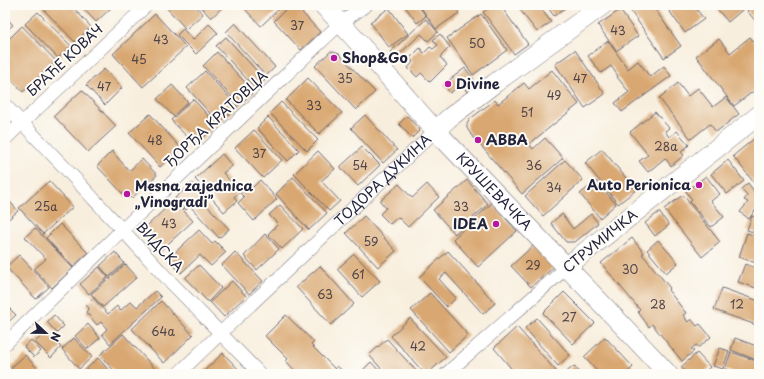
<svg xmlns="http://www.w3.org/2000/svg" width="764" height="379" font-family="'Playpen Sans',sans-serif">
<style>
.building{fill:#d9a872}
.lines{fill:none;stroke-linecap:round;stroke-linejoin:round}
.street-casing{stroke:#6d6974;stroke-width:14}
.secondary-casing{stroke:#6d6974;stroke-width:20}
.street{stroke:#fff;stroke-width:13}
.secondary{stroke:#fff;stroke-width:19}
.poi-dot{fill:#b5179e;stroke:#fdfcf7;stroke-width:1.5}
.labels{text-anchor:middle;stroke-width:4;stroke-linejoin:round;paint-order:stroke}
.number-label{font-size:12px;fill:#504449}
.poi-label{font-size:14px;font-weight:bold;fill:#22223b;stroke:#fdfcf7;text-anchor:start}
.street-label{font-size:14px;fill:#22223b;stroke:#fdfcf7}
</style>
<rect width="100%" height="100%" fill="#fdfcf7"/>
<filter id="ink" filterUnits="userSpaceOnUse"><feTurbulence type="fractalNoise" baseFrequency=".025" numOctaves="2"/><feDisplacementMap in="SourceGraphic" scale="8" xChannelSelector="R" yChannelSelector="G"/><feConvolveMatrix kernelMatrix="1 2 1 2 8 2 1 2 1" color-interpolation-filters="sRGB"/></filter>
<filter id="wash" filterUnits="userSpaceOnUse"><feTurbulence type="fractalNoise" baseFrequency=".012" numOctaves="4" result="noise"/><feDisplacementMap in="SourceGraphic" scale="16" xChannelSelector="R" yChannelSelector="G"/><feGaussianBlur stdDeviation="0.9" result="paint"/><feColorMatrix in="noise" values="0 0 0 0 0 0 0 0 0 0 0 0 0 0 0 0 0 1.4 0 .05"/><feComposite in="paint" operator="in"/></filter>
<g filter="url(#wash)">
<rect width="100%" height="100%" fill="#f8eedd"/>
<g id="blocks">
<g class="building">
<polygon points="45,5 71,5 91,27 75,42 42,8"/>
<polygon points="80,5 114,5 96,22"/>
<polygon points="164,5 195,5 203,14 186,29"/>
<polygon points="199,5 225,5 211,18"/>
<polygon points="241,5 283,5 261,26"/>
<polygon points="290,5 295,5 320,32 301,50 274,21"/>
<polygon points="404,5 418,5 426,16 417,23"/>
<polygon points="419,5 454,5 459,13 436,29"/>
<polygon points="493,5 500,5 528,44 514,54 483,12"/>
<polygon points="518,5 538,5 551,22 537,32 517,6"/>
<polygon points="546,5 569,5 554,16"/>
<polygon points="635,5 652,5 681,46 664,58 629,9"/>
<polygon points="665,5 693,5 704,19 685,33"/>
<polygon points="714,5 748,5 728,22"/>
<polygon points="753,5 759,5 759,25 747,11"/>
<polygon points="389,8 408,34 389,47 370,22"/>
<polygon points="620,10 638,36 616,51 598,25"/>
<polygon points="38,12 71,46 58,58 25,24"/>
<polygon points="155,14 186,47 143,87 113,54"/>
<polygon points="481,14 507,50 473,75 447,38"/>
<polygon points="5,16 13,25 5,32"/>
<polygon points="426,19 438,32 428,41 421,34 395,58 390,52"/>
<polygon points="235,23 275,67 266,76 226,32"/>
<polygon points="209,24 218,33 196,54 177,35 183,29 193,40"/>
<polygon points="22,26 56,61 23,92 5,73 5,43"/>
<polygon points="440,34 450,47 440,57 447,65 430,82 421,73 417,77 408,68 413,62 410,58 420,48 424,53 430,47 433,49 438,45 433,40"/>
<polygon points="226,37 265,80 256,89 216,46"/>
<polygon points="750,37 759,48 759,87 734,106 696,56 719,39 730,53"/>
<polygon points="608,41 628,69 638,61 650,77 664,66 671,76 622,112 615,103 629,92 617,77 618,76 611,66 601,73 588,56"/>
<polygon points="575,50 605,94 585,108 555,64"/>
<polygon points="331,51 339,54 375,92 356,110 315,66"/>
<polygon points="217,52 254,92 239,105 203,66"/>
<polygon points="465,68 477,84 467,92 462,84 450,93 444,84"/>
<polygon points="104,69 122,88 105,105 86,85"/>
<polygon points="552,70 579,104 529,144 533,149 545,138 563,158 522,194 470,133 467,128 467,124 470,119 495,100 498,104 524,83 529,89"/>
<polygon points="205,71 238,107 219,123 187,88"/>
<polygon points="308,78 342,113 319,134 286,100"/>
<polygon points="678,83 688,96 698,88 713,107 726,97 739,114 716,132 710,124 691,139 659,98"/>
<polygon points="172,85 188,102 173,116 157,99"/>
<polygon points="82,90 116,126 88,152 54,116"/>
<polygon points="193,99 217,125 195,145 171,120"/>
<polygon points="281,102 318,140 307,151 270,113"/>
<polygon points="655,112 669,128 665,131 669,137 677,131 689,145 681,152 684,155 671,166 665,158 648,172 639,161 648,155 630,132"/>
<polygon points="150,114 181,148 160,167 129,133"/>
<polygon points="365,115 397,150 383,163 351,128"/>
<polygon points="407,116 420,130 412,138 399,124"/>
<polygon points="268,117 299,150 288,161 257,128"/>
<polygon points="254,130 282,160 263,178 235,148"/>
<polygon points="756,137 759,141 759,182 755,184 733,156"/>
<polygon points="362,147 380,165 358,186 340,167"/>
<polygon points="602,149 636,190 618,204 585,163"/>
<polygon points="112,151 129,171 142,159 157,175 132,198 124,195 97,166"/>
<polygon points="318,151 335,169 321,181 340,201 329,211 294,174"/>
<polygon points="222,154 232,166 223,173 240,192 234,197 237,201 224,212 195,179"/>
<polygon points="565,160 583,180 543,216 525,196"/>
<polygon points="728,160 744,181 727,194 711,174"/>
<polygon points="706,176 720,194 711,201 724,217 711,227 690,202 692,200 686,191"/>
<polygon points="293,177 327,213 309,230 276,194"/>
<polygon points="260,180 277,199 254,221 238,203 244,197 240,193 249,185 252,188"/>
<polygon points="467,180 488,204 455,234 433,210"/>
<polygon points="49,181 73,207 43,234 19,208"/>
<polygon points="596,181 616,204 600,218 580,194"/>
<polygon points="192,183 203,195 200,198 229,229 219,238 190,206 186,210 175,198"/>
<polygon points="748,183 759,198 759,205 749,219 740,212 748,202 744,200 747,196 741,189"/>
<polygon points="399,184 412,198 427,184 439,197 408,227 398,217 390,224 380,214 386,208 380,201"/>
<polygon points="683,195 720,242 702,257 664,209"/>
<polygon points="5,196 18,211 5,222"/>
<polygon points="174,200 193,221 160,251 145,234 146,227"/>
<polygon points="492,203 517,231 478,267 453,239"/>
<polygon points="280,205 303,229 282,249 268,234 278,224 269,215"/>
<polygon points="659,212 669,225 655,236 645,223"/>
<polygon points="562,214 573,229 591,214 598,223 575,242 566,242 551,223"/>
<polygon points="364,216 396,251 378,267 346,233"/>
<polygon points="752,216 759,219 759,234 747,230"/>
<polygon points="60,224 88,253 73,267 46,238"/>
<polygon points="35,228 73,268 52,288 34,269 46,259 25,237"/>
<polygon points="199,230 212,244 215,241 226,252 211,266 200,255 181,273 168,259"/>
<polygon points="747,233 759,237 759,264 739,257"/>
<polygon points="265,234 279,249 257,270 244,256"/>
<polygon points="632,238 644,253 642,254 670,288 668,290 686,313 683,315 688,322 691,319 697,326 700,324 711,337 699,347 696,345 691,349 694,351 682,361 652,324 649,327 638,312 640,310 601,263"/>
<polygon points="658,240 678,263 666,273 647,250"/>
<polygon points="535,244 555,266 531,287 511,266"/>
<polygon points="448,251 495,303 483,314 446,273 439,279 456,298 447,307 419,277"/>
<polygon points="115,252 124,263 109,277 100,266"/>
<polygon points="235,252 263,281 249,294 222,265"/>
<polygon points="354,254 380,281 362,297 337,269"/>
<polygon points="19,255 49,287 36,299 6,267"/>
<polygon points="125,264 137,277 103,307 91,294 109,278 111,280 110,278"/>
<polygon points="745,264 759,269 759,289 738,282"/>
<polygon points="199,265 221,288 208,302 185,278"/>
<polygon points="320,266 354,304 331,325 296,287"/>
<polygon points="99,267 108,277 89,294 80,284"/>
<polygon points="232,281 246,296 224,317 210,302"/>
<polygon points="722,288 759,301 759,326 714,310"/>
<polygon points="155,291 161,297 110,344 102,334 107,329 101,322 97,325 86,312 89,308 86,305 93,298 108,314 117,306 120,311 131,301 137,307"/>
<polygon points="564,292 595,323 573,344 543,313"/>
<polygon points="430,293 468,335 449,352 411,310"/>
<polygon points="161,301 193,335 164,363 132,329"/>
<polygon points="5,304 16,315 5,325"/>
<polygon points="54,315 64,326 57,333 47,322"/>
<polygon points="286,315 314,342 311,345 335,369 337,366 346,374 298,374 286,361 288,359 265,336"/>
<polygon points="410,318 446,357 427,374 425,374 391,336"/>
<polygon points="537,318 570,355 558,366 525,328"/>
<polygon points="88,324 100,338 87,349 75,336"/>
<polygon points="517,327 556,371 552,374 516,374 494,348"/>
<polygon points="46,332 61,347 51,358 35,342"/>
<polygon points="123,334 157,371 154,374 117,374 100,355"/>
<polygon points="605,337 633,367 626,374 600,374 584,357"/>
<polygon points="74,338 92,357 79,369 62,349"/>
<polygon points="735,338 759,347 759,361 731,350"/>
<polygon points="387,339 419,374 386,374 369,355"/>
<polygon points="31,340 41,351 34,357 24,347"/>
<polygon points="720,348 729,351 723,369 713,366"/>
<polygon points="731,352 759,362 759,374 738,374 725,369"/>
<polygon points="223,353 241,372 239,374 201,374"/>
<polygon points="697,353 710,367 703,374 688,374 681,367"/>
<polygon points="25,355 41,372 39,374 16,374 11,368"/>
<polygon points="98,358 112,374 81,374"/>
<polygon points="371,362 382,374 359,374"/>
<polygon points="574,366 581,374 564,374"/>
</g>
</g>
</g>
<g filter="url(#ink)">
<use href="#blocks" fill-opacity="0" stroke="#6d6974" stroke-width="1"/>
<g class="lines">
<defs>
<g id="street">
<polyline points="5,105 67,170 163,274 260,374"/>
<polyline points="5,139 147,5"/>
<polyline points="5,344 122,230 326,37 341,23 366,5"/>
<path id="s1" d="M178,374L231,323L436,130"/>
<polyline points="446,374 567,267"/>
</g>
<g id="secondary">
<path id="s2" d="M323,5C363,45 398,89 436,131C513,212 592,292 668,374"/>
<polyline points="436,130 449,118 495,83 603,5"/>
<polyline points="567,267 581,255 759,115"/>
</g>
</defs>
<use href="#street" class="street-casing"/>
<use href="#secondary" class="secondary-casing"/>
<use href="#street" class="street"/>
<use href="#secondary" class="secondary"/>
</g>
</g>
<g class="poi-dot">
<circle cx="334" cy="58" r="4"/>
<circle cx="448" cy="84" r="4"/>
<circle cx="478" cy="140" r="4"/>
<circle cx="699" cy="185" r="4"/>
<circle cx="127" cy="194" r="4"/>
<circle cx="496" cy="224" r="4"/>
</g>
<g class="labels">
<g class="number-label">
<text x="297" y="30">37</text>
<text x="618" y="35">43</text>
<text x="161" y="44">43</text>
<text x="477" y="48">50</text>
<text x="139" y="64">45</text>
<text x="345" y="83">35</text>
<text x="580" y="83">47</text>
<text x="104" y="91">47</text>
<text x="554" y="100">49</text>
<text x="314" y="110">33</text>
<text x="527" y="117">51</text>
<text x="155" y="145">48</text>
<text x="666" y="151">28a</text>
<text x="259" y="158">37</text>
<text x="360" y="170">54</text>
<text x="534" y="170">36</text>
<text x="554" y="192">34</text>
<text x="46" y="211">25a</text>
<text x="461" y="211">33</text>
<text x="169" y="228">43</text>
<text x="371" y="246">59</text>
<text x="533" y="270">29</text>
<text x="630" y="274">30</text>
<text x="358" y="279">61</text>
<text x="325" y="299">63</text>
<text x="658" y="309">28</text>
<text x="737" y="309">12</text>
<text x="569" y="322">27</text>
<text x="163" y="336">64a</text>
<text x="418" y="351">42</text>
</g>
<g class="poi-label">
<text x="342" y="63">Shop&amp;Go</text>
<text x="456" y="89">Divine</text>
<text x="486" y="145">ABBA</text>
<text x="691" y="190" text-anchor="end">Auto Perionica</text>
<text x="135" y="191">Mesna zajednica<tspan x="135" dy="16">„Vinogradi”</tspan></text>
<text x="488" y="229" text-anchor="end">IDEA</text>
</g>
<g class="street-label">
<text transform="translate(65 60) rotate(-43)" y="5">БРАЋЕ КОВАЧ</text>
<text transform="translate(216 119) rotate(-43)" y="5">ЂОРЂА КРАТОВЦА</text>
<text dy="5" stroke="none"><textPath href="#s1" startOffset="282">ТОДОРА ДУКИНА</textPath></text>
<text dy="5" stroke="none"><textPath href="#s2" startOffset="253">КРУШЕВАЧКА</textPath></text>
<text transform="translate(600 241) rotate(-39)" y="5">СТРУМИЧКА</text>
<text transform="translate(160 247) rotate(47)" y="5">ВИДСКА</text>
</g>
</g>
<rect width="764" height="379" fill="none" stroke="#fdfcf7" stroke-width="20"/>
<g transform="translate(46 333) rotate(112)" stroke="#fdfcf7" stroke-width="3" paint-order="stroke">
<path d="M0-3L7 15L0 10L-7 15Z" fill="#22223b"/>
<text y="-6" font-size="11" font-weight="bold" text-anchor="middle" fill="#22223b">N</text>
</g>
</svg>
